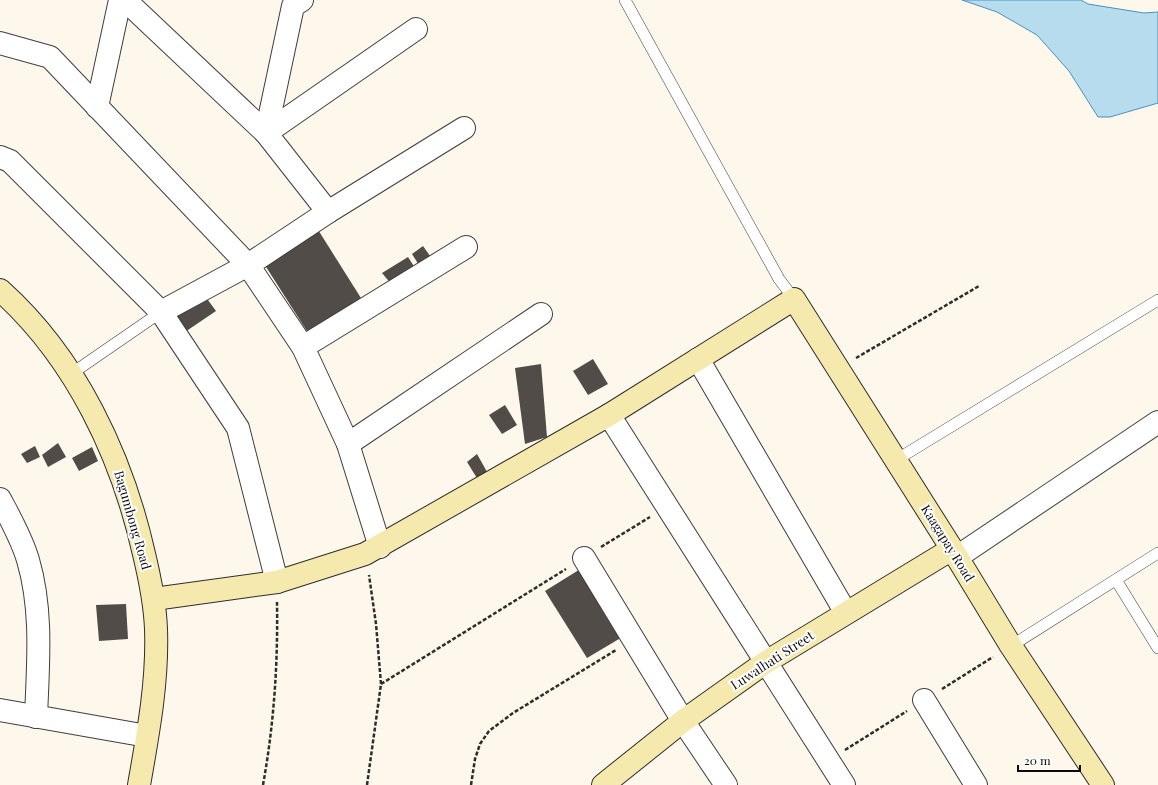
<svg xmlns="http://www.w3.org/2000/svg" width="1158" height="785" font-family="'Playfair Display',serif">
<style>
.water{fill:#b6dcee;stroke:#4693bc}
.building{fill:#524c49}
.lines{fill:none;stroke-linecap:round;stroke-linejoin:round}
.lane-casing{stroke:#3e3e3e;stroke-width:12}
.street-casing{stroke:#3e3e3e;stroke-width:24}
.secondary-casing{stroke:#2d2d2d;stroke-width:24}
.path{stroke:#2d2d2d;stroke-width:2.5;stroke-dasharray:4 2;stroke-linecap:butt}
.lane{stroke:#fff;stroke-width:11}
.street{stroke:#fff;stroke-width:22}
.secondary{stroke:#f5e9ae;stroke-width:22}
.labels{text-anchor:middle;stroke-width:4;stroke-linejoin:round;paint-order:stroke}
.street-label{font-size:13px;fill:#0b0b0b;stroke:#fff}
</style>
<rect width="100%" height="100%" fill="#fdf8eb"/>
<polygon class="water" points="962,0 1081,0 1088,4 1144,13 1158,12 1158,103 1110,117 1098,117 1069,71 1037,35 997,12"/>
<g class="building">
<polygon points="315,225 366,306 312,339 261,259"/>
<polygon points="423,246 435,263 422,270 412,254"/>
<polygon points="408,257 417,271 392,285 382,273"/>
<polygon points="205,296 216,311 179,336 167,322"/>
<polygon points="593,359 608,384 588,395 573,371"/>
<polygon points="541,364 547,437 525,444 515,368"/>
<polygon points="505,405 517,425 502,434 489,415"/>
<polygon points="58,443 66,457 48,467 42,455"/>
<polygon points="35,446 40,457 27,463 21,454"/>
<polygon points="92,447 98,461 79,471 72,458"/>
<polygon points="477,454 491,479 480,483 467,462"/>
<polygon points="582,568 624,636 587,658 545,591"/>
<polygon points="126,604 128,639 99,641 96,605"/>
</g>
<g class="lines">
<defs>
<g id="lane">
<polyline points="625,0 779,279 794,299"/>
<polyline points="71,374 161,312"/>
<polyline points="896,460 1158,300"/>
<polyline points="1116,580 1158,648"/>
<polyline points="1011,646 1158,553"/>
</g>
<g id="street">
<polyline points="125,0 266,133 328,212"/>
<polyline points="0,43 50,57 248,265 303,347 348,444 380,547"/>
<polyline points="97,107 120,0"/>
<polyline points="266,133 416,29"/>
<polyline points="266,133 293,6 302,0"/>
<polyline points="0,157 10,161 161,312 238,428 277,582"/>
<polyline points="161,312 248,265 328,212 464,128"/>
<polyline points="303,347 466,247"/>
<polyline points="698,359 846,613"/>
<polyline points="609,415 844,785"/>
<polyline points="348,444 541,314"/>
<path d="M0,499C10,518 22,539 28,560C43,611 38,664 36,717"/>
<polyline points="957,557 1158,422"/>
<polyline points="584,558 683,721 726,785"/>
<polyline points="924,700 976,785"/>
<polyline points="0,710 147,736"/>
</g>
<g id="secondary">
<path d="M0,290C76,358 122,456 144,554C150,579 155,603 156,629C158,681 148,734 139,785"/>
<polyline points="154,599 277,582 365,554 609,415 794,299 952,549 1011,646 1103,785"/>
<polyline points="603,785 683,721 766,662 952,549"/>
</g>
</defs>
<use href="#lane" class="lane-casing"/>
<use href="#street" class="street-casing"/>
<use href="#secondary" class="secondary-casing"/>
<g class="path">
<polyline points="856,358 979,286"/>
<polyline points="601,547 650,517"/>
<polyline points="381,684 566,569"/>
<polyline points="942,689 993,657"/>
<polyline points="845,750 907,711"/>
<path d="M263,785C274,724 278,664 277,602"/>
<polyline points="367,785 381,684 376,624 369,575"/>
<polyline points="471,785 475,759 480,744 489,731 513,713 616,650"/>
</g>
<use href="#lane" class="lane"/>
<use href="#street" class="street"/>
<use href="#secondary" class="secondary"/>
</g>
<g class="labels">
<g class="street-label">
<text transform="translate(133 520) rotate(74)" y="5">Bagumbong Road</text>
<text transform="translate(948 543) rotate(58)" y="5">Kaagapay Road</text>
<text transform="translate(772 660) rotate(-33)" y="5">Luwalhati Street</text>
</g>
</g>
<path d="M1018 765v6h62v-6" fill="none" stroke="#0b0b0b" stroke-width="2"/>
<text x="1024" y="765" font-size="12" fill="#0b0b0b" stroke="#ffffff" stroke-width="3" paint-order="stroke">20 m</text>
</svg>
